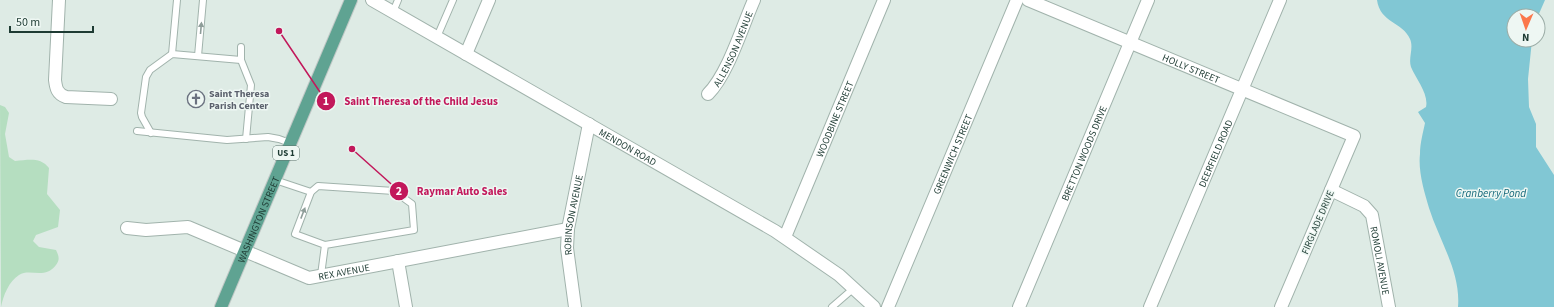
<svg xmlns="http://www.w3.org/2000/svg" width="1554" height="307" font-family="'Source Sans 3',sans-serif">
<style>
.green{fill:#b5dec0}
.water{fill:#81c7d4}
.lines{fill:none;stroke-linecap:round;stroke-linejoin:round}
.service-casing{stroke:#a1b3ac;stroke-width:8}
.minor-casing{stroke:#a1b3ac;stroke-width:14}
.tertiary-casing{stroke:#a1b3ac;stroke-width:14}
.primary-casing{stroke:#c0c8c6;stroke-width:14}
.service{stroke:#fff;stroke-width:6}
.minor{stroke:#fff;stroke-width:12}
.tertiary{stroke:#fff;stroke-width:12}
.primary{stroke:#5fa392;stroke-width:12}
.oneway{fill:#8e9d99}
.labels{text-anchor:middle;stroke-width:3;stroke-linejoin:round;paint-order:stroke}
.shield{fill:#eef7f3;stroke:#5c736d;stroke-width:1}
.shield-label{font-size:9px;font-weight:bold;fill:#1e3b33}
.street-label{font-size:10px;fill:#1e3b33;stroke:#eef7f3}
.worship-label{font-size:10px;font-weight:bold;fill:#5b616d;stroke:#eef7f3;text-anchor:start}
.water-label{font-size:11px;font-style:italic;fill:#15697a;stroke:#eef7f3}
.leader{fill:none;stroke:#c2185b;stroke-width:1.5}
.callout-dot{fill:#c2185b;stroke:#eef7f3;stroke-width:1.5}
.mark-label{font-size:12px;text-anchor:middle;font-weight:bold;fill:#fff}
.callout-label{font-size:11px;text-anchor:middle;font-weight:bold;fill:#c2185b;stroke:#eef7f3;stroke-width:3;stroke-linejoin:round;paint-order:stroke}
</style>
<rect width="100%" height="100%" fill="#deebe5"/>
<path class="green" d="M0,105L5,107L9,113L5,134L9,157L15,161C29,160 40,157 49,168L47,194L60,210L58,227L36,235L33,241L39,247L56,250C59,256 60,260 56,265C45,280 30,268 19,275C9,281 3,296 1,307Z"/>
<path class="water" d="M1377,0H1545L1538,16H1514V40H1532L1528,79L1529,107L1536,124V147L1554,175V307H1458C1461,272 1439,240 1429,208C1424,191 1418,171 1420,154C1420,143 1423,133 1425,123L1418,112L1426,107C1429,94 1416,79 1411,67C1408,58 1414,48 1410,39C1403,22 1380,23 1377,0Z"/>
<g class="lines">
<defs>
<g id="service">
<polyline points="393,12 398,0"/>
<polyline points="437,37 453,0"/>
<polyline points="241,47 241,60 251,85 246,139"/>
<polyline points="172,54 177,0"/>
<polyline points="198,56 203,0"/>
<polyline points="137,131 227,140 268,137 279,139 290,143"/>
<polyline points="151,133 142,117 141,113 146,77 150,70 172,54 241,60"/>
<polyline points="275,180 311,192"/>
<polyline points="321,275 325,245 295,234 311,192 318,186 394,191 412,204 414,230 325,245"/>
<polyline points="832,307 854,288"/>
</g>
<g id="minor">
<path d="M59,0L55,80C56,88 57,94 66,97L111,99"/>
<path id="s1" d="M1028,0L1354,136L1281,307"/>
<polyline points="466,54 489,0"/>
<path id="s2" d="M708,94C728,74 742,27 754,0"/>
<path id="s3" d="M1331,190L1364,206L1372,215L1389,307"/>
<path id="s4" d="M127,228L146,230L188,227L309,278L568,229"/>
<path id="s5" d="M785,237L884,0"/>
<polyline points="398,261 406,307"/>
<path id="s6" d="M575,307L567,248L568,229L589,124"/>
<path id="s7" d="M888,307L1017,0"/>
<path id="s8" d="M1019,307L1148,0"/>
<path id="s9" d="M1150,307L1280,0"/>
</g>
<g id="tertiary">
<path id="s10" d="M372,0L775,231L839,275L874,307"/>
</g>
<g id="primary">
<path id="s11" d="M221,307L351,0"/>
</g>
</defs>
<use href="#service" class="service-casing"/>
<use href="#minor" class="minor-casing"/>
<use href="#tertiary" class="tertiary-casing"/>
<use href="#primary" class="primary-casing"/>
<use href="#service" class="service"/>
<use href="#minor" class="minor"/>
<use href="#tertiary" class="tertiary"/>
<use href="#primary" class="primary"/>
</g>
<defs><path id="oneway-solid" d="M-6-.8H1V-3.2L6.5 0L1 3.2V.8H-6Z"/></defs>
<g class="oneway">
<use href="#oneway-solid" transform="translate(201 28) rotate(-85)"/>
<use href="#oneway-solid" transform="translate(303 213) rotate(-69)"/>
</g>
<defs>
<symbol id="church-ring" viewBox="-11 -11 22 22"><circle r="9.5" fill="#eef7f3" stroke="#6b7280" stroke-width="1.5"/><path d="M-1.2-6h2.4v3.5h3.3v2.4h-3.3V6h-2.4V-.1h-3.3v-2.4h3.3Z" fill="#6b7280"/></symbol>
</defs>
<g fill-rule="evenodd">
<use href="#church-ring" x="186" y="89" width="20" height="20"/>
</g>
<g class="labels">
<rect class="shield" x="273" y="146" width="26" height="14" rx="3"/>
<g class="shield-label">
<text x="286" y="156">US 1</text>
</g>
<g class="street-label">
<text dy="4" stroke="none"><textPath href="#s2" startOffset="52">ALLENSON AVENUE</textPath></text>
<text dy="4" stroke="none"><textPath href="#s1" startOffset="177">HOLLY STREET</textPath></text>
<text dy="4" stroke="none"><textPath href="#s5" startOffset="128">WOODBINE STREET</textPath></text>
<text dy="4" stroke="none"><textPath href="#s10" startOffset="295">MENDON ROAD</textPath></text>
<text dy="4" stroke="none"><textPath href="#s9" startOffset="167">DEERFIELD ROAD</textPath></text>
<text dy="4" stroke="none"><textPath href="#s7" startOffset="166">GREENWICH STREET</textPath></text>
<text dy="4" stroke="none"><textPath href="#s8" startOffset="167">BRETTON WOODS DRIVE</textPath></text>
<text dy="4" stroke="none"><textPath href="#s6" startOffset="93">ROBINSON AVENUE</textPath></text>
<text dy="4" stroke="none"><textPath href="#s11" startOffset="95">WASHINGTON STREET</textPath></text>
<text transform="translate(1317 222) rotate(-67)" y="4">FIRGLADE DRIVE</text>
<text dy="4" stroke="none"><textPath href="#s3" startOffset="95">ROMOLI AVENUE</textPath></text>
<text dy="4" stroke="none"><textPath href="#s4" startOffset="228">REX AVENUE</textPath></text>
</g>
<g class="worship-label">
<text x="209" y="97">Saint Theresa<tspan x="209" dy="12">Parish Center</tspan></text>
</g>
<g class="water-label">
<text x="1491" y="197">Cranberry Pond</text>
</g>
</g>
<path class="leader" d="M279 31L326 101M352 149L399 191"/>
<g class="callout-dot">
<circle cx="279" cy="31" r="4"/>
<circle cx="352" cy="149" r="4"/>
<circle cx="326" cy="101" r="10"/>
<circle cx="399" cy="191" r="10"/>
</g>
<g class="mark-label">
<text x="326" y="105">1</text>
<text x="399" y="195">2</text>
</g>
<g class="callout-label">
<text x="421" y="105">Saint Theresa of the Child Jesus</text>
<text x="462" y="195">Raymar Auto Sales</text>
</g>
<g transform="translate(1526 28) rotate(182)"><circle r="19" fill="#eef7f3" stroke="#9baca6"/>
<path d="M0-3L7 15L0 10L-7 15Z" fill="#fb774b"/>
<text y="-6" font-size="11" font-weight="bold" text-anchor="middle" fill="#1e3b33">N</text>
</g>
<path d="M10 26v6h83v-6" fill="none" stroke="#1e3b33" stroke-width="2"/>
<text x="16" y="26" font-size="12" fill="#1e3b33" stroke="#eef7f3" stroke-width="3" paint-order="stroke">50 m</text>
</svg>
